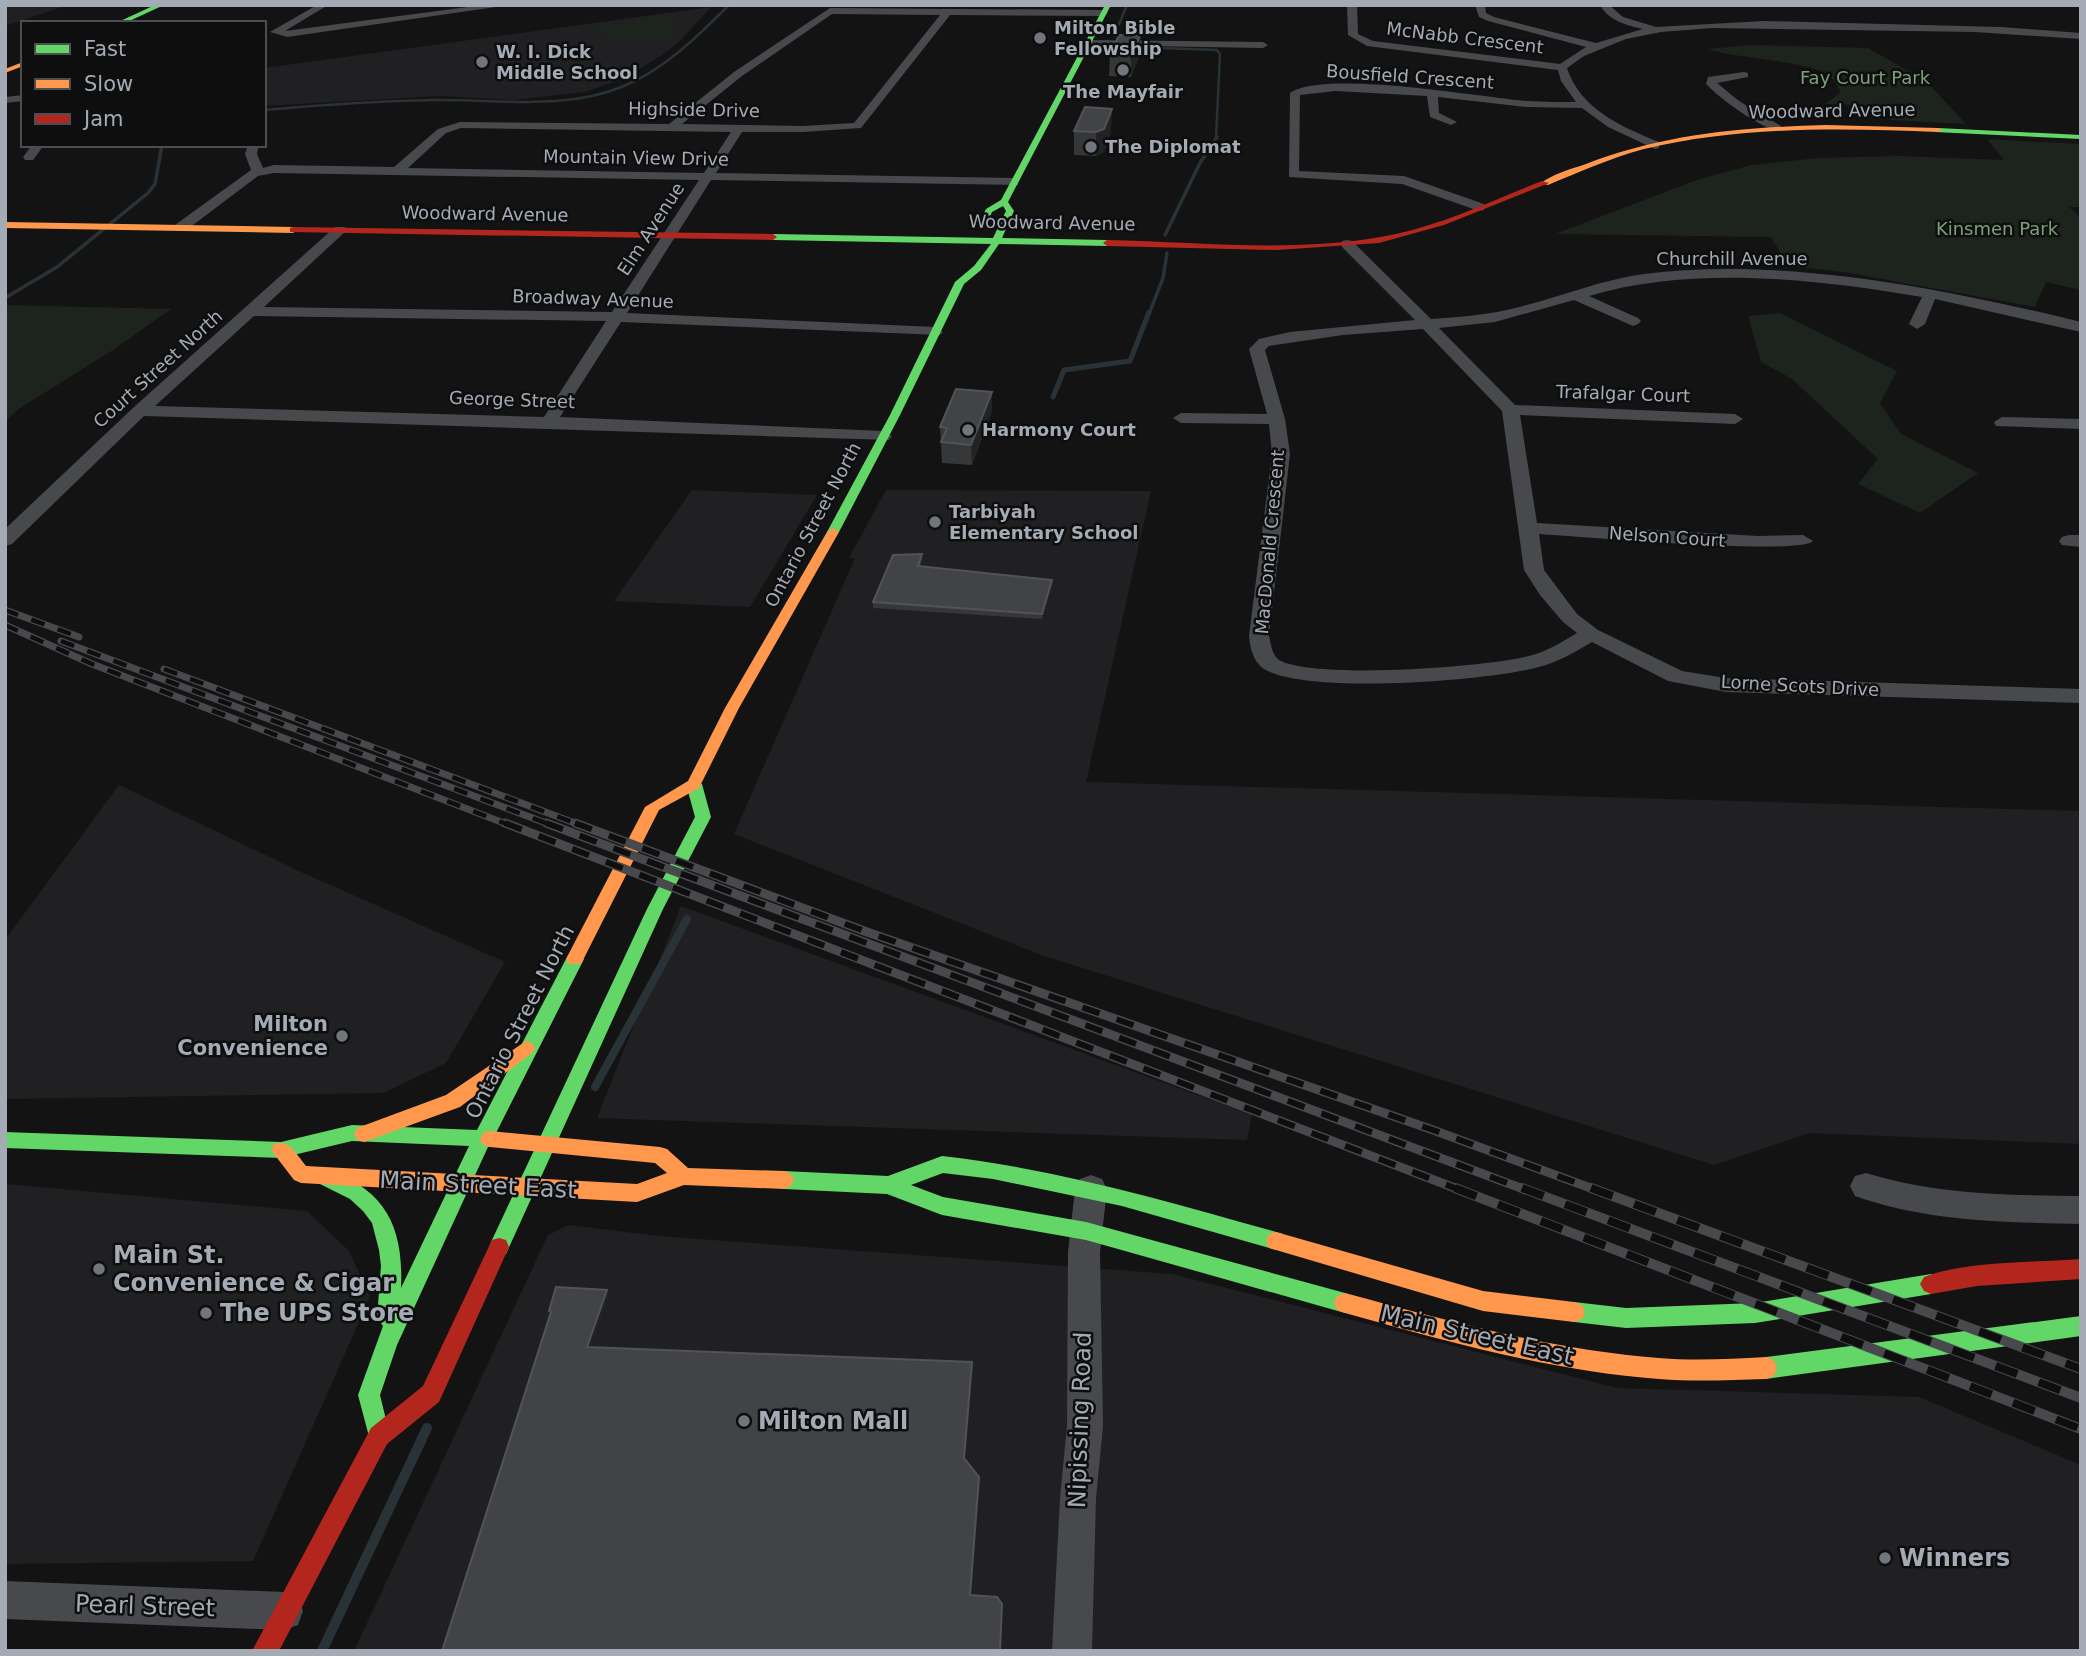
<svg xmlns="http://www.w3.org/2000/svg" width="2086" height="1656" font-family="'DejaVu Sans',sans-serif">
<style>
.built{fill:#202022}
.green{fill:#1d241e}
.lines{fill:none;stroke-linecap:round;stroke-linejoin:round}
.stream-far4{stroke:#293237;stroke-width:2.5}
.stream-far3{stroke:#293237;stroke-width:3.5}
.stream-far2{stroke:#293237;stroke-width:5}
.stream-far1{stroke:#293237;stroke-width:8}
.stream{stroke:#293237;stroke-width:10}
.street{fill:#47494c;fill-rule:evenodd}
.fast{fill:#63d668;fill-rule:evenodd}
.slow{fill:#ff974d;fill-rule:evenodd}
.jam{fill:#b3261e;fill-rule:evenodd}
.rail-far2-casing{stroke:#48494c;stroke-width:7}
.rail-far1-casing{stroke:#48494c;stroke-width:9}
.rail-casing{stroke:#48494c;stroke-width:10}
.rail-far2{stroke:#0e0e0f;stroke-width:4.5;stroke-dasharray:14;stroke-linecap:butt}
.rail-far1{stroke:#0e0e0f;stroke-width:6;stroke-dasharray:18;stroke-linecap:butt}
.rail{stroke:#0e0e0f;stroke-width:8;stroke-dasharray:23;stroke-linecap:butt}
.wall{fill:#353738}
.shaded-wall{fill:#232324}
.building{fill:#414346;stroke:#515457;stroke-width:2}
.poi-dot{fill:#71767d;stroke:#0e0e0f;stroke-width:2.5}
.labels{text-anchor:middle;stroke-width:5;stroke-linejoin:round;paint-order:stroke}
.far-poi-label{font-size:18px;font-weight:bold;fill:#a4abb5;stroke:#0e0e0f;text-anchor:start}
.far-street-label{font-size:18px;fill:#a4abb5;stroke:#0e0e0f}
.far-park-label{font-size:18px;fill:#7ba17a;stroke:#0e0e0f}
.street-label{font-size:21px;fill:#a4abb5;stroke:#0e0e0f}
.poi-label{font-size:21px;font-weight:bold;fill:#a4abb5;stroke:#0e0e0f;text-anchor:end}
.near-street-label{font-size:24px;fill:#a4abb5;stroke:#0e0e0f}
.near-poi-label{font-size:24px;font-weight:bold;fill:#a4abb5;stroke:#0e0e0f;text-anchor:start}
</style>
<rect width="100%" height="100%" fill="#131314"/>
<g class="built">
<polygon points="5,5 68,5 5,26"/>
<polygon points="711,7 679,42 662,55 623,79 585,92 515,100 440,96 264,106 264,68"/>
<polygon points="692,490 817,495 750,607 614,601"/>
<polygon points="886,490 1151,491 1086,782 2081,811 2081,1144 1809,1133 1714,1165 1044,956 734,834 855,558 849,558"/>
<polygon points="119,785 301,872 505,962 446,1063 383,1093 5,1099 5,940"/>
<polygon points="681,906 1252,1115 1247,1140 597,1118"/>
<polygon points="5,1184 307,1211 349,1251 370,1297 253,1561 5,1564"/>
<polygon points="569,1225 658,1236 1172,1274 1617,1388 1919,1397 2081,1465 2081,1651 354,1651 548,1235"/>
</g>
<g class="green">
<path d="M670,15L677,16L670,40C642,41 614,46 591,28Z"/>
<path d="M1751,45L1868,48L1926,81L1966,124L1891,120L1881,106L1825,104L1841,92C1838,88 1835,82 1832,78C1815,60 1735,59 1708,49Z"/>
<polygon points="1987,139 2081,144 2081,207 2069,207 2081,218 2081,290 2046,282 2035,307 1844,272 1788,266 1771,237 1555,234 1697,180 1751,165 1818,158 1898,156 2004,160"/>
<polygon points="5,305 171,309 113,350 17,410 5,422"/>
<polygon points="1780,313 1897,371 1880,403 1901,434 1978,473 1920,513 1858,484 1878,459 1792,379 1761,362 1748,316"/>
</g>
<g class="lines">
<g class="stream-far4">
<polyline points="1114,36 1127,5"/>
<polyline points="1131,47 1217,50 1220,54 1216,138"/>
<path d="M264,110C321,105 377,101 434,100C497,99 565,111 624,86C665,69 698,36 729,5"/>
</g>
<g class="stream-far3">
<polyline points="1165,235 1200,163 1217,137"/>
<polyline points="5,298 57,267 148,193 155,184 162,145"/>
<polyline points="1149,314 1163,278 1167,253"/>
</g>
<polyline class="stream-far2" points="1053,397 1064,370 1130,361 1149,312"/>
<polyline class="stream-far1" points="595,1087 687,919"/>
<polyline class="stream" points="322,1651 427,1428"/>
<g class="street">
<polygon points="317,5 328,5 285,31 483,5 510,5 287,37 270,32"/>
<path d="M1347,5H1357L1358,34L1373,41L1560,64L1586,47L1488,21L1479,17L1475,5H1485L1486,13L1494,17L1596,43L1643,29C1626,25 1609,21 1600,5H1609L1623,17L1656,27L1764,21L2001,27L2081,33V39L1975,32L1712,28L1661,32L1626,39L1584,56L1567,68C1580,109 1622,127 1659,142V148L1655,149L1608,127L1582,108L1527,107L1438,97L1439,113L1457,122L1451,125L1430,117L1427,96L1335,91L1300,95L1299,171L1404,176L1484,204V210L1479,211L1402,184L1289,177L1290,93C1322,69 1481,97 1527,101C1543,102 1560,102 1576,102L1561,81L1558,70L1367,46L1348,35Z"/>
<path d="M830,8L1103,10L1108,13L1103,16L950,15L861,128L803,132H742L716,173L1014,178L1018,179V185L711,180L627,313L935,327L943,332L940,335L621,322L560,417L883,431L892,436L889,440L144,416L12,544L5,546V529L134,407L335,227H345L347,230L264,307L612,312L699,180L274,173L258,176L185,231H175V225L251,170L245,154L248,145L258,148L257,154L263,168L274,165L394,167L438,129L460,122L669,124L734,72ZM832,14L940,15L854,123L803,126L682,124L742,76ZM461,128L731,132L704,173L408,168L446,133ZM254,316L606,321L544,417L155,406Z"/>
<polygon points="1088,40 1263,42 1268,45 1263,48 1084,45 1084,41"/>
<path d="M1744,72L1748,73V77L1717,83L1739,101L1781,126V130C1764,132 1718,97 1706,84L1708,77Z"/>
<polygon points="23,95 23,101 5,103 5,97"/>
<polygon points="32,145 44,145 33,160 25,160 23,157"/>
<path d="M1347,240L1352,241L1431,319C1459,317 1487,315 1515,308C1558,298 1599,280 1644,274C1783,256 1946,289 2081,322V332L1935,299L1925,324L1917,329L1909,324L1922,297C1818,279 1691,265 1589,296L1638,318L1641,321L1638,324L1633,326L1574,300L1495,322L1439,328L1515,405L1735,414L1743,419L1735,424L1520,415L1537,523L1758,536L1803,535L1813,541C1801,556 1573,536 1539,534L1544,570L1577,614L1598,630L1682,671L1726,678L2081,689V703L1726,692L1668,681L1592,642C1575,652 1558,662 1539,667C1487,681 1308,695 1264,669C1253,662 1250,647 1249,636L1272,454L1269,424L1181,423L1173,418L1181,413L1267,414L1249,349L1259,339L1290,332L1415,320L1342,247V241ZM1423,329L1502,411L1524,570L1540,595L1563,622L1577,633C1562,642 1546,652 1529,656C1487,667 1315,680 1279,660C1272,655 1271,644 1269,636L1290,454L1285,419L1265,350L1269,346L1343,335Z"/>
<polygon points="2002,417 2081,419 2081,429 1996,426 1994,422"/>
<polygon points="2069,535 2081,535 2081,547 2062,545 2059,541 2062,537"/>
<path d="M1866,1173C1936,1195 2008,1195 2081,1196V1224C2003,1222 1929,1222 1855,1196L1850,1186L1855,1176Z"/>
<polygon points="1091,1175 1102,1179 1107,1189 1100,1252 1103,1426 1096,1498 1092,1651 1052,1651 1060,1498 1067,1426 1068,1252 1075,1189 1080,1179"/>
<polygon points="5,1581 284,1592 298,1597 303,1611 298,1625 284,1630 5,1619"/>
</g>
<g class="fast">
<polygon points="155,5 164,5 125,23 116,23"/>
<polygon points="1105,5 1111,5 1008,202 1014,211 1002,238 1107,240 1111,243 1107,246 999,244 981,270 964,284 900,415 839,532 833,536 829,535 827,532 890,415 955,282 974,266 991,244 773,240 769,237 773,234 993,238 1006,211 1003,206 992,212 989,219 982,217 986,209 1001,200"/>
<polygon points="1938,128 2081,135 2081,139 1935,132"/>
<polygon points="694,779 702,784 711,817 663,909 506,1254 499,1256 492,1254 489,1247 492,1240 647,909 695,817 686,784"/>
<path d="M575,953L581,954L584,959L496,1133L500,1139L497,1145L488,1147L397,1345L380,1395L390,1436L387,1444L379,1447L371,1444L358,1395L383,1326L377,1318L381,1266L379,1250L372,1223L363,1211L350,1199L316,1182L313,1176L316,1170L323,1167C384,1189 404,1224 401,1288L469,1146L352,1141L281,1158L5,1148V1132L281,1142L352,1125L477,1130L566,959L569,954Z"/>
<path d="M942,1156C1056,1169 1166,1201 1276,1232L1283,1234L1286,1241L1283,1248L1276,1250L1122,1206L993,1179L943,1173L911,1185L943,1197L1086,1222L1345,1293L1353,1296L1356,1303L1353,1310L1345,1313L1086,1240L942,1215L887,1194L784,1189L777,1186L774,1180L777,1174L784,1171L888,1176Z"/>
<polygon points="1931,1274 1938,1277 1942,1284 1938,1291 1931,1294 1755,1323 1626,1328 1574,1322 1566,1319 1563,1312 1566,1305 1574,1302 1626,1308 1755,1303"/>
<polygon points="2081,1316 2081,1336 1766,1379 1758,1376 1755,1368 1758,1360 1766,1357"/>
</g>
<g class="slow">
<polygon points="23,62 23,66 5,73 5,69"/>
<path d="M1826,125L1938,128L1942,130L1938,132C1840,128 1740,126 1644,149C1611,158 1579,172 1548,185L1541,183C1553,174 1571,169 1586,164C1663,134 1744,127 1826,125Z"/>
<polygon points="5,222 293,227 297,230 293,233 5,228"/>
<polygon points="833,528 839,532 739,708 699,788 659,810 581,964 569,964 566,959 645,807 688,781 725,708 827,532"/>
<polygon points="526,1041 532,1043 535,1048 532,1053 460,1107 364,1142 357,1140 354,1134 357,1128 446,1095"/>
<path d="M490,1131L660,1147L667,1149L688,1168L784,1171L791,1174L794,1180L791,1186L784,1189L684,1185L637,1202L301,1183L294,1180L271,1150L274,1144C289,1139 297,1155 306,1166L637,1184L667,1173L655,1163L490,1147L483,1145L480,1139L483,1133Z"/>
<polygon points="1276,1232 1483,1291 1574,1302 1582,1305 1585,1312 1582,1319 1574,1322 1483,1311 1269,1248 1266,1241 1269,1234"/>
<path d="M1345,1293C1448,1321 1552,1350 1659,1358C1695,1361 1730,1359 1766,1357L1774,1360L1777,1368L1774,1376L1766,1379C1730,1380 1695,1382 1659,1379C1552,1371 1448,1342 1345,1313L1337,1310L1334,1303L1337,1296Z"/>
</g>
<g class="jam">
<path d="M1542,181L1549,183L1444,225L1379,243L1277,250L1107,246L1103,243L1107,240C1202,242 1302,254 1396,234C1446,223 1494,200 1542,181Z"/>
<polygon points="293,227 773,234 777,237 773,240 290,232 290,228"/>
<polygon points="499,1238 506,1240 509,1247 439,1402 387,1444 279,1651 252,1651 371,1428 423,1386 492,1240"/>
<path d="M2081,1259V1279L1977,1286L1931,1294L1924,1291L1920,1284L1924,1277C1969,1260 2032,1263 2081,1259Z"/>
</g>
<defs>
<g id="rail-far2">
<polyline points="5,610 79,637"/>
<polyline points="5,625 92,664 509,825"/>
<polyline points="61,641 551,825"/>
<polyline points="164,669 580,825"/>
</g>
<g id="rail-far1">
<polyline points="505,823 1460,1190"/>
<polyline points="546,823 1526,1190"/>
<polyline points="575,823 867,932 1433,1130 1596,1190"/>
</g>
<g id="rail">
<polyline points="1455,1188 2081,1429"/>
<polyline points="1522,1188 2081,1398"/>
<polyline points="1591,1188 2081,1369"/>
</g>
</defs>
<use href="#rail-far2" class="rail-far2-casing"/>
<use href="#rail-far1" class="rail-far1-casing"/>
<use href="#rail" class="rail-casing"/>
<use href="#rail-far2" class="rail-far2"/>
<use href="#rail-far1" class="rail-far1"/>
<use href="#rail" class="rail"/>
</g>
<g class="wall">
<polygon points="1110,55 1139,57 1131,77 1109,76"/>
<polygon points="1074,131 1111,131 1104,152 1096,156 1074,155"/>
<polygon points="992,411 972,465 942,463 940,427"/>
<polygon points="922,554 922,560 920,566 1052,586 1042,619 873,608 873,602"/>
</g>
<g class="shaded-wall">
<polygon points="1140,36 1139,57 1131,77 1131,56"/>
<polygon points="1112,109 1111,131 1104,152 1096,156 1096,132"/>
<polygon points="992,392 992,411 972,465 971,445"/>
<polygon points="1052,580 1052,586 1042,619 1042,614"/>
<polygon points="607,1290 609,1295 589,1352 587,1347"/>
<polygon points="972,1362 973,1367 965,1463 964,1458"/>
<polygon points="979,1477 980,1482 971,1600 970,1595"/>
</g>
<g class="building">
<polygon points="1119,35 1140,36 1131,56 1110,55"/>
<polygon points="1085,107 1112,109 1104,129 1096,132 1074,131"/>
<polygon points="956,389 992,392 971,445 941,442 947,428 940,427"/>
<polygon points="922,554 918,566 1052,580 1042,614 873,602 893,555"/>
<polygon points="556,1287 607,1290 587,1347 972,1362 964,1458 979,1477 970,1595 997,1597 1002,1604 1000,1651 442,1651 551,1312 549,1311"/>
</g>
<g class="poi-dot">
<circle cx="1040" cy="38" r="7"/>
<circle cx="482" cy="62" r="7"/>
<circle cx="1123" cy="70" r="7"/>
<circle cx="1091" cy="147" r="7"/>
<circle cx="968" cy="430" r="7"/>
<circle cx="935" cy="522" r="7"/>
<circle cx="342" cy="1036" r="7"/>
<circle cx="99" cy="1269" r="7"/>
<circle cx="206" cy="1313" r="7"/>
<circle cx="744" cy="1421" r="7"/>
<circle cx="1885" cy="1558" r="7"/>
</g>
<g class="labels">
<g class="far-poi-label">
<text x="1054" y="34">Milton Bible<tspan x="1054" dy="21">Fellowship</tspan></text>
<text x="496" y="58">W. I. Dick<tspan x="496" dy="21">Middle School</tspan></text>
<text x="1123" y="98" text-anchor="middle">The Mayfair</text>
<text x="1105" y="153">The Diplomat</text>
<text x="982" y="436">Harmony Court</text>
<text x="949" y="518">Tarbiyah<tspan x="949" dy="21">Elementary School</tspan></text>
</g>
<g class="far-street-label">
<text transform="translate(1465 38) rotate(7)" y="6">McNabb Crescent</text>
<text transform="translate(1410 77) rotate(4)" y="6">Bousfield Crescent</text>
<text transform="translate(694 110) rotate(1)" y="6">Highside Drive</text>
<text transform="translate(1832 111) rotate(-1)" y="6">Woodward Avenue</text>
<text transform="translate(636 158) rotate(1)" y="6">Mountain View Drive</text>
<text transform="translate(485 214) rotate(1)" y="6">Woodward Avenue</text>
<text transform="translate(1052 223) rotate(1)" y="6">Woodward Avenue</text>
<text transform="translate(651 229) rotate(-57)" y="6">Elm Avenue</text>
<text x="1732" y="265">Churchill Avenue</text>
<text transform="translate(593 299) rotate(2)" y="6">Broadway Avenue</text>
<text transform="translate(158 369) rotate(-42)" y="6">Court Street North</text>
<text transform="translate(1623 394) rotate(2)" y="6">Trafalgar Court</text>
<text transform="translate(512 400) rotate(2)" y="6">George Street</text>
<text transform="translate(813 525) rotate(-62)" y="6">Ontario Street North</text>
<text transform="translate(1667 537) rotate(4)" y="6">Nelson Court</text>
<text transform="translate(1270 542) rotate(-85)" y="6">MacDonald Crescent</text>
<text transform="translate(1800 686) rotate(3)" y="6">Lorne Scots Drive</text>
</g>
<g class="far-park-label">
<text x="1865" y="84">Fay Court Park</text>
<text x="1997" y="235">Kinsmen Park</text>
</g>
<g class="street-label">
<text transform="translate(520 1022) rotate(-63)" y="7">Ontario Street North</text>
</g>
<g class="poi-label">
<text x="328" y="1031">Milton<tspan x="328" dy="24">Convenience</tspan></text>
</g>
<g class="near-street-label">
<text transform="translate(478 1185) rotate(3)" y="8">Main Street East</text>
<text transform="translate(1477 1335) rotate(13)" y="8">Main Street East</text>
<text transform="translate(1080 1420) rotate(-88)" y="8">Nipissing Road</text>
<text transform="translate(145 1606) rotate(2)" y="8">Pearl Street</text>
</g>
<g class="near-poi-label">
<text x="113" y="1263">Main St.<tspan x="113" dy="28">Convenience &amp; Cigar</tspan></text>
<text x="220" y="1321">The UPS Store</text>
<text x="758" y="1429">Milton Mall</text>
<text x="1899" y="1566">Winners</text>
</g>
</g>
<rect width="2086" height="1656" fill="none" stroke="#a4abb5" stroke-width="14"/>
<rect x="21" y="21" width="245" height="126" fill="#0e0e0f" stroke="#4a4d51" stroke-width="2"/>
<rect x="35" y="44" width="35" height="10" fill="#63d668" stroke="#4a4d51" stroke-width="2"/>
<text x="84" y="56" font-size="21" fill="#a4abb5">Fast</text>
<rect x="35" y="79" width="35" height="10" fill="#ff974d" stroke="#4a4d51" stroke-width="2"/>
<text x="84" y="91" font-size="21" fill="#a4abb5">Slow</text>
<rect x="35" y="114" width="35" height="10" fill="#b3261e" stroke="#4a4d51" stroke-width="2"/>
<text x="84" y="126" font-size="21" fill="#a4abb5">Jam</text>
</svg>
